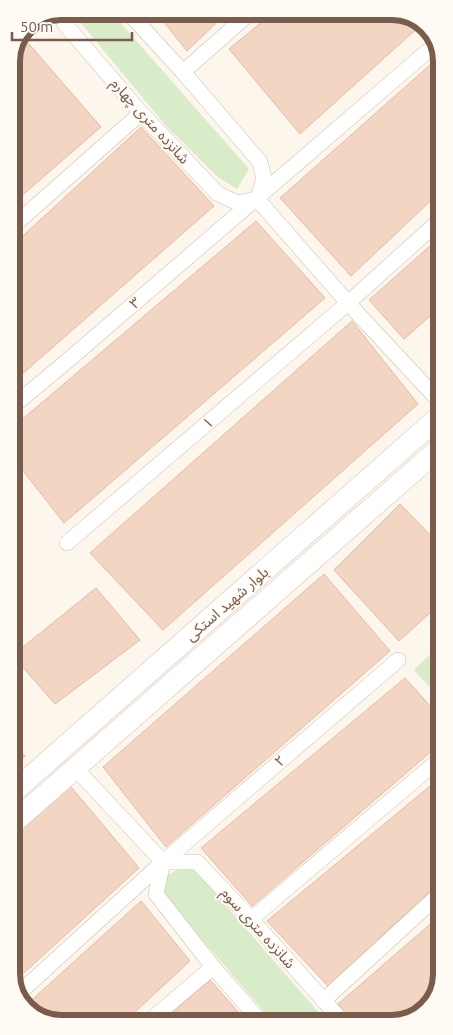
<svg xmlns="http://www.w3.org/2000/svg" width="453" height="1035" font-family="Ubuntu,'Noto Sans Arabic',sans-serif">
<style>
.green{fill:#d8ecc9}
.building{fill:#f3d5c3;stroke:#e6bba3}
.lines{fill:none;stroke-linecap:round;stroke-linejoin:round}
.minor-casing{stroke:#d1beb0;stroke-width:16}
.secondary-casing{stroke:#d6c0b0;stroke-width:22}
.minor{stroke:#fff;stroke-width:15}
.secondary{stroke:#fff;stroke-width:21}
.labels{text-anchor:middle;stroke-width:4;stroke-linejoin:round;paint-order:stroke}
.street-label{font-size:15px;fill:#7a5c4d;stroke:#fffaf3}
.rim{fill:none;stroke:#7a5c4d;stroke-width:6}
</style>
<rect width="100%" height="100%" fill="#fdf6ec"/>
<g class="green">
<polygon points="77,11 110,11 249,169 237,189 219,178 167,127 76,17"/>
<polygon points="441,644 441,699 414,670"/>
<polygon points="182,867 194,869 327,1022 273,1022 163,894 166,876"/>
</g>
<g class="building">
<polygon points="155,11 229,11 187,51"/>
<polygon points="275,11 395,11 422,21 423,23 300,134 229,49"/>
<polygon points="29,44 101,127 12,204 11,60"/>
<polygon points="439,57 439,193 351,276 280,198"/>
<polygon points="141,127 214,206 12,383 12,246"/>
<polygon points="256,221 325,298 64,523 12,457 12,428"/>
<polygon points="440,237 440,329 430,316 404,339 369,300"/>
<polygon points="352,321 418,404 163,630 90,553"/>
<polygon points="400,504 440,545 441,603 399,641 334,570"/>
<polygon points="324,574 390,651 166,847 103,767"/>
<polygon points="96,588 140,640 55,704 13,656 13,655"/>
<polygon points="405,678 441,718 441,743 252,906 201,848"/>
<polygon points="13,742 25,756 13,766"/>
<polygon points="441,777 441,881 328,986 267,921"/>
<polygon points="67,782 139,868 14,982 14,831"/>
<polygon points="141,901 190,961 123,1023 58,1024 31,1014 25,1006"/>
<polygon points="442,914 442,974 432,1004 408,1021 353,1021 338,1004"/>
<polygon points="210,980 247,1022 160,1023"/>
</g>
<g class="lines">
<defs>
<g id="minor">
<polyline points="62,11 64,23 141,113 218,194 238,203 256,199"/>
<polyline points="127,11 183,72 260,162 264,179 258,197"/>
<polyline points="183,72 252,11"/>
<polyline points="257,199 348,303 440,402"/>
<polyline points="12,227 141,113"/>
<polyline points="12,407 66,362 437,43"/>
<polyline points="67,543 348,303 440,220"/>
<polyline points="75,768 163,862 197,862 251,919 342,1021"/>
<polyline points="163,862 156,894 213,967 261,1022"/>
<polyline points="251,919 441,758"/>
<polyline points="17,995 163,862 398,660"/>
<polyline points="323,1001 442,892"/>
<polyline points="147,1023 213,967"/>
</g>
<g id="secondary">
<polyline points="13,792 440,416"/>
<polyline points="14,822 440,448"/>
</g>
</defs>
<use href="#minor" class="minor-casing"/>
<use href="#secondary" class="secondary-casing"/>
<use href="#minor" class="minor"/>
<use href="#secondary" class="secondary"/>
</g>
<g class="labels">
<g class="street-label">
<text transform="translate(150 121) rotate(48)" y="5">شانزده متری چهارم</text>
<text transform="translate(135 303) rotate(-41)" y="5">۳</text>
<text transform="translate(208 423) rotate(-41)" y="5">۱</text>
<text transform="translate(227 604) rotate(-41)" y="5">بلوار شهید استکی</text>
<text transform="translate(280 761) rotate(-41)" y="5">۲</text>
<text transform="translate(258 928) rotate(48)" y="5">شانزده متری سوم</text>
</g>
</g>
<path d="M0 0H453V1035H0ZM61 20H392A41 41 0 0 1 433 61V974A41 41 0 0 1 392 1015H61A41 41 0 0 1 20 974V61A41 41 0 0 1 61 20Z" fill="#fffaf3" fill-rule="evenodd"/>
<path class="rim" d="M61 20H392A41 41 0 0 1 433 61V974A41 41 0 0 1 392 1015H61A41 41 0 0 1 20 974V61A41 41 0 0 1 61 20Z"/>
<path d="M12 32v8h120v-8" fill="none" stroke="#7a5c4d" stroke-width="2.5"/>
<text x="20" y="32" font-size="15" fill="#7a5c4d" stroke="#fffaf3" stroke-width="4" paint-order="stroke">50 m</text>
</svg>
